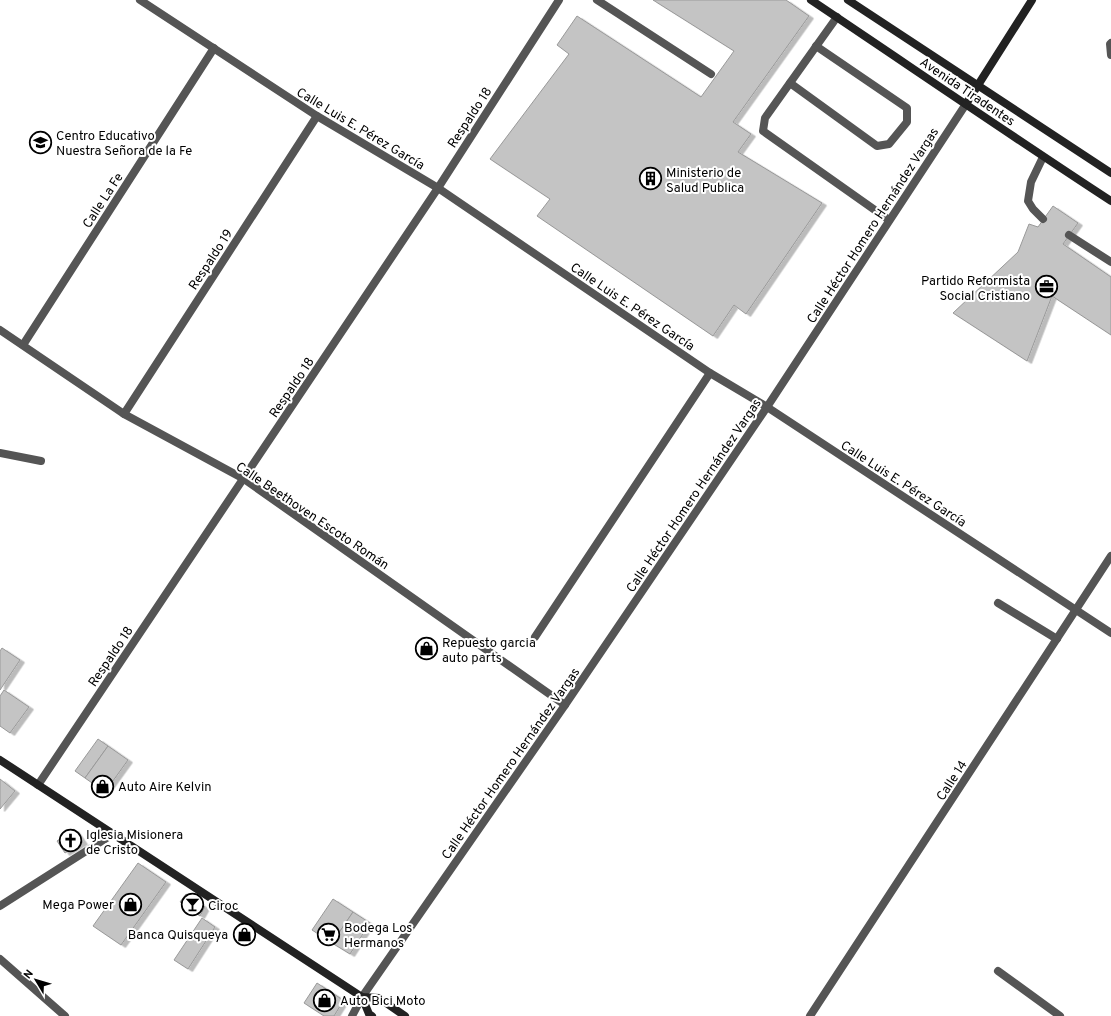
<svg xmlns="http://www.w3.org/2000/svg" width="1111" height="1016" font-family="Overpass,sans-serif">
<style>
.building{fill:#c4c4c4;stroke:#999;filter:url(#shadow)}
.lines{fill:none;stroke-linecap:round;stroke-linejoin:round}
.lane{stroke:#555;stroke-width:8}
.street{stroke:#555;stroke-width:8}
.secondary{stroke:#222;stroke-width:8}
.labels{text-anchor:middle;stroke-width:4;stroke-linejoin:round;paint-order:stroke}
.street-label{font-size:13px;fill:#000;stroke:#fff}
.poi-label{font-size:13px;fill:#000;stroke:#fff;text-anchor:start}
</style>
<defs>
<filter id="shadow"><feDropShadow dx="4.5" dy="2.5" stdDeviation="0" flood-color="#0004"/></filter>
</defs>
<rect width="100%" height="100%" fill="#fff"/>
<g class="building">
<polygon points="653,0 786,0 809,16 733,122 751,134 738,152 822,203 746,314 734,305 713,336 537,216 550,199 490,159 569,54 557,45 577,16 701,97 734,51"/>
<polygon points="1053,206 1078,223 1063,244 1111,277 1111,335 1052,296 1027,361 953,313 1018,252 1029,224 1038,227"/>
<polygon points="2,648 20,660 0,690 0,651"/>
<polygon points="4,690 29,707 10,733 0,726 0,696"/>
<polygon points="98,739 108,746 85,778 75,771"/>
<polygon points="108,746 128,760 105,792 85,778"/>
<polygon points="0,779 15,791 0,809"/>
<polygon points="74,829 83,842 65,853 57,841"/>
<polygon points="138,863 166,882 121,945 93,926"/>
<polygon points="186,894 205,907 200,916 180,902"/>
<polygon points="333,899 353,912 332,943 312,930"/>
<polygon points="353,912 370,923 350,954 332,943"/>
<polygon points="202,918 215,927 188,969 174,960"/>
<polygon points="317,983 340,998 342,1003 334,1016 324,1016 304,1003"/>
</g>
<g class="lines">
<g class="lane">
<polyline points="597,0 711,74"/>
<polyline points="837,17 765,118 763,131 889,220"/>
<polyline points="1111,43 1110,44 1111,55"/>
<polyline points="790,83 877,146 889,144 907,122 907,108 816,46"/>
<polyline points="1043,157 1031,182 1028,201 1033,209 1043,219"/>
<polyline points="1069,235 1111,262"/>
<polyline points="998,603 1057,639"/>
<polyline points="535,637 710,373"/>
<polyline points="998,971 1060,1016"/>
</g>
<g class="street">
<polyline points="140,0 317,116 438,188 710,373 767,407 1111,633"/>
<polyline points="0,330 124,414 244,479 565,705"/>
<polyline points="23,345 214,48"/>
<polyline points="124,414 317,116"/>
<polyline points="0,453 41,461"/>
<polyline points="38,785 438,188 559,0"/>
<polyline points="0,906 113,834"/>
<polyline points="0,959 65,1016"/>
<polyline points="352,1016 362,997 565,705 767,407 966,104"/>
<polyline points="810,1016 1111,556"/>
</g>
<g class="secondary">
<path d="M811,0C911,67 1010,135 1111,201"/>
<polyline points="848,0 1111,173"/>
<polyline points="966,104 1032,0"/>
<polyline points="0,760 362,997 379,998 405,1016"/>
<polyline points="362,997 369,1014 372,1016"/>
</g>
</g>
<defs>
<symbol id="school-ring" viewBox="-11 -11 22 22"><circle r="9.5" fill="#fff" stroke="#000" stroke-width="1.5"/><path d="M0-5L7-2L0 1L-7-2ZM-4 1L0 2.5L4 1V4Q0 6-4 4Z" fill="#000"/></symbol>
<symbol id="building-ring" viewBox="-11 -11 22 22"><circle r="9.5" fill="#fff" stroke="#000" stroke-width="1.5"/><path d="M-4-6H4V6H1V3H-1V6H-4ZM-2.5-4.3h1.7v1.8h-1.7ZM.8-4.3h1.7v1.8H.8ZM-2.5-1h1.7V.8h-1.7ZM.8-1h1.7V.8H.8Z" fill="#000"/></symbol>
<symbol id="office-ring" viewBox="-11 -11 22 22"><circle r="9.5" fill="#fff" stroke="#000" stroke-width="1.5"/><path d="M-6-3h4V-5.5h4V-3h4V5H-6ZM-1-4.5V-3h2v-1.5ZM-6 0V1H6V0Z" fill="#000"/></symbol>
<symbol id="shop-ring" viewBox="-11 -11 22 22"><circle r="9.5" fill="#fff" stroke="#000" stroke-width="1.5"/><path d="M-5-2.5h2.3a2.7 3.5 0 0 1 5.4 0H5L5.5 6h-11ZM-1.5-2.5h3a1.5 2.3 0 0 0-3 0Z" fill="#000"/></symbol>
<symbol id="church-ring" viewBox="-11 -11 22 22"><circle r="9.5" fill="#fff" stroke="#000" stroke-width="1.5"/><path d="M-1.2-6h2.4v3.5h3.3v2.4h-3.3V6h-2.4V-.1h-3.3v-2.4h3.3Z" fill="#000"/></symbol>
<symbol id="bar-ring" viewBox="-11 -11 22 22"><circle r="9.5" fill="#fff" stroke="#000" stroke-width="1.5"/><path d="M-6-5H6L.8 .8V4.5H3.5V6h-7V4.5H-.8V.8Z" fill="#000"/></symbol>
<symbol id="supermarket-ring" viewBox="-11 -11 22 22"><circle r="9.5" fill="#fff" stroke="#000" stroke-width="1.5"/><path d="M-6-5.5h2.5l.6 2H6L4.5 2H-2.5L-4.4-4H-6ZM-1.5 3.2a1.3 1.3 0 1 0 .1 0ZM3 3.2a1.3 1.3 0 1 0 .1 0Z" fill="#000"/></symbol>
</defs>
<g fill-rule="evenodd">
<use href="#school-ring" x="28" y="130" width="25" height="25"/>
<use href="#building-ring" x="638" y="166" width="25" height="25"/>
<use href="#office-ring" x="1034" y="274" width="25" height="25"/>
<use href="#shop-ring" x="414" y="636" width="25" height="25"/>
<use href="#shop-ring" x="90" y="774" width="25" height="25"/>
<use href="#church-ring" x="58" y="828" width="25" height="25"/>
<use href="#shop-ring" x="118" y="892" width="25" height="25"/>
<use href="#bar-ring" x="180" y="892" width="25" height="25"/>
<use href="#shop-ring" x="232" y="922" width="25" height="25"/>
<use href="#supermarket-ring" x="316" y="922" width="25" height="25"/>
<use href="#shop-ring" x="312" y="988" width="25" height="25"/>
</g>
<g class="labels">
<g class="street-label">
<text transform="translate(968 91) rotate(34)" y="5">Avenida Tiradentes</text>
<text transform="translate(469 117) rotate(-57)" y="5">Respaldo 18</text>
<text transform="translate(361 128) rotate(31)" y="5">Calle Luis E. Pérez García</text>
<text transform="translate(102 200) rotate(-57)" y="5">Calle La Fe</text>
<text transform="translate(872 225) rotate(-57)" y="5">Calle Héctor Homero Hernández Vargas</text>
<text transform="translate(210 259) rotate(-57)" y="5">Respaldo 19</text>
<text transform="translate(633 306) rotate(34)" y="5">Calle Luis E. Pérez García</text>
<text transform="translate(291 387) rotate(-56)" y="5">Respaldo 18</text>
<text transform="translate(904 483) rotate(33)" y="5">Calle Luis E. Pérez García</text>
<text transform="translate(693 495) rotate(-56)" y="5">Calle Héctor Homero Hernández Vargas</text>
<text transform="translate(313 515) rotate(34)" y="5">Calle Beethoven Escoto Román</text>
<text transform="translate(110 656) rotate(-56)" y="5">Respaldo 18</text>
<text transform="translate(510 763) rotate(-55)" y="5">Calle Héctor Homero Hernández Vargas</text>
<text transform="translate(951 780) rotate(-57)" y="5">Calle 14</text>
</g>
<g class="poi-label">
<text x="56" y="140">Centro Educativo<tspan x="56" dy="15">Nuestra Señora de la Fe</tspan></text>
<text x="666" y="177">Ministerio de<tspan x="666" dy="15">Salud Publica</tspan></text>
<text x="1030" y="285" text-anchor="end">Partido Reformista<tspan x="1030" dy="15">Social Cristiano</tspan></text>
<text x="442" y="647">Repuesto garcia<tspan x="442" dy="15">auto parts</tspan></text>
<text x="118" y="791">Auto Aire Kelvin</text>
<text x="86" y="839">Iglesia Misionera<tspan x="86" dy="15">de Cristo</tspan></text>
<text x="114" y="909" text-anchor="end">Mega Power</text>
<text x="208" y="910">Ciroc</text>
<text x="344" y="932">Bodega Los<tspan x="344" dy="15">Hermanos</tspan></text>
<text x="228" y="939" text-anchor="end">Banca Quisqueya</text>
<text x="340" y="1005">Auto Bici Moto</text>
</g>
</g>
<g transform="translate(36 980) rotate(308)" stroke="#ffffff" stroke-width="3" paint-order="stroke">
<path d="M0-3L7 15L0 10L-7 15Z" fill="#000000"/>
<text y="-6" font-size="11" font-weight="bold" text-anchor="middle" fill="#000000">N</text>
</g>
</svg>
